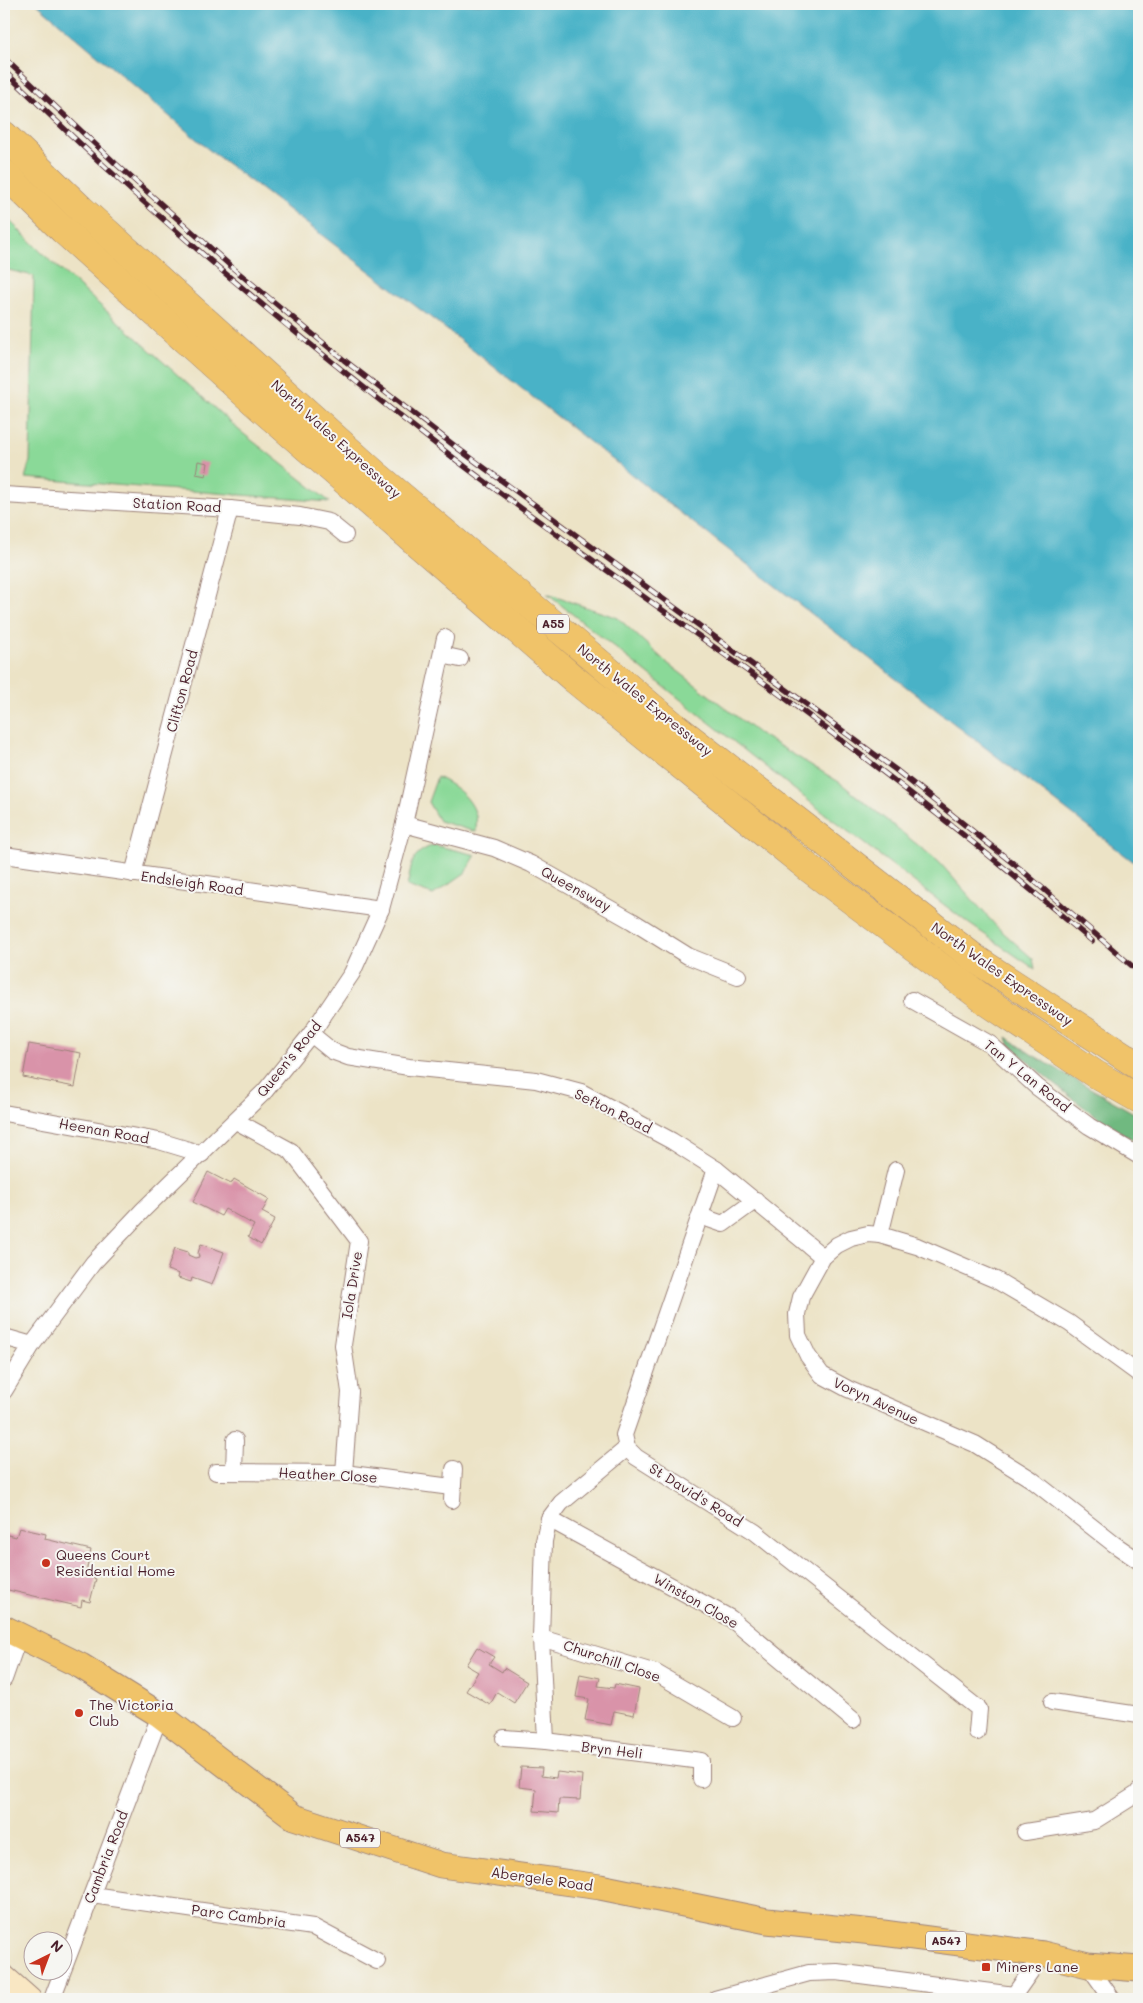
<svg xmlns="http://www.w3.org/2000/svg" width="1143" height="2003" font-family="Mali,sans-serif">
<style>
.green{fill:#8ad998;stroke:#6a7c62}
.forest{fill:#6fb980;stroke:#5c6c56}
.water{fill:#48b2c7;stroke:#496879}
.building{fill:#d993a9}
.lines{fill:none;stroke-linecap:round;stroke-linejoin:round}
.street-casing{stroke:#9b8178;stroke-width:18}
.secondary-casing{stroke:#9b8178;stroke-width:24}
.primary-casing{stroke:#9b8178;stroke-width:27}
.highway-casing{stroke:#9b8178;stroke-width:29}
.street{stroke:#fff;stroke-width:16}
.secondary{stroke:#f9e7c3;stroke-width:22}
.primary{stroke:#f0c369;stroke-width:25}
.highway{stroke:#f0c369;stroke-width:28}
.rail-casing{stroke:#4a1f2b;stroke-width:5.5}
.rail{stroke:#f6f6f2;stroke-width:4;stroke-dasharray:11;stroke-linecap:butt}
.poi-dot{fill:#c8321e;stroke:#f6f6f2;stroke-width:2}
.labels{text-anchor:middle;stroke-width:4;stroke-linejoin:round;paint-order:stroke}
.shield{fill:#f6f6f2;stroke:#7e6067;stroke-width:1}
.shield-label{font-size:12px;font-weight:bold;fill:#4a1f2b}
.street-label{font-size:14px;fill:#4a1f2b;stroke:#f6f6f2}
.poi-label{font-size:14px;fill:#4a1f2b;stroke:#f6f6f2;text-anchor:start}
</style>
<rect width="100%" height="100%" fill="#f6f6f2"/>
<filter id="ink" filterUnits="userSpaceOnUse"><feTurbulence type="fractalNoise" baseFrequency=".02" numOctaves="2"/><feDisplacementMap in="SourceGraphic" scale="10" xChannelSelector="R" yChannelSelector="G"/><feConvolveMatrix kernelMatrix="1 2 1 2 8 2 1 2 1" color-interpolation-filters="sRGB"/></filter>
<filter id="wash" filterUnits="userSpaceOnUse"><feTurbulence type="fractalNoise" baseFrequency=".0096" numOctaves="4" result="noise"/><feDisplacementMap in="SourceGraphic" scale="20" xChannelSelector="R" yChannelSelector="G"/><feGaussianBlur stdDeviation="1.12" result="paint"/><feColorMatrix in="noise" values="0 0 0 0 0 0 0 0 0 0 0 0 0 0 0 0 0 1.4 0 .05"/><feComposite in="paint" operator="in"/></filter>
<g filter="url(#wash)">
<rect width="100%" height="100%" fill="#ece3c6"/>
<g class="green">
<polygon points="4,215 42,253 240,431 330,502 25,478 30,461 34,276 4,269"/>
<polygon points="547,594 618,618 666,662 758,733 839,782 939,862 996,926 1033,959 1035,969 968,923 824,813"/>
<path d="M437,777C452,784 472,797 476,816C477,821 476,827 476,832L439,821L428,802Z"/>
<path d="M434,845L476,855L465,873L433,895L407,886C413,863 409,854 434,845Z"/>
</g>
<path class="forest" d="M1007,1037L1031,1054L1139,1116V1143C1091,1116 1049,1081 1009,1044Z"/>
<polygon class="water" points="37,4 1139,4 1139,866 678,511 438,323 208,149"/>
<g id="blocks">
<g class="building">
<polygon points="198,461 208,463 206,476 196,474"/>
<polygon points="29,1044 81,1053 75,1087 23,1077"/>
<polygon points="208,1172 231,1184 234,1179 269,1199 262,1212 275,1219 261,1245 248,1237 254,1225 225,1209 221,1216 193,1202"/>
<polygon points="201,1244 224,1252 212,1285 192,1278 191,1282 178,1278 179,1274 167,1270 175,1248 188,1252 188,1255 195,1258 199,1257 198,1253"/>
<polygon points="19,1528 46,1534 45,1539 91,1550 85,1576 96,1579 90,1602 82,1600 81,1607 4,1589 4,1534 16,1537"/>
<polygon points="477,1647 494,1657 489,1664 502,1672 504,1668 527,1682 514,1703 497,1692 490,1705 466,1691 478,1672 466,1665"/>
<polygon points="580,1674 600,1678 598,1686 614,1688 615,1684 639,1689 634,1715 614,1711 611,1725 585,1720 589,1699 576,1697"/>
<polygon points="521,1767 542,1768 541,1776 556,1778 557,1772 582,1775 580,1800 559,1799 558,1813 534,1811 536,1789 519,1787"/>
</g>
</g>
</g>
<g filter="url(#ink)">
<use href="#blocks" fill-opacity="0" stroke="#9b8178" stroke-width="1"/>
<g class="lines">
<defs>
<g id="street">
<polyline points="4,495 230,509 300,516 329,522 345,535"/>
<polyline points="442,655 460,659"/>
<polyline points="404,824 494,848 531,864 632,921 688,956 738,976"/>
<polyline points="4,855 381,909"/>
<polyline points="133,874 230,509"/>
<polyline points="912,1000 990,1044 1037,1087 1089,1126 1139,1156"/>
<polyline points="311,1034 332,1051 348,1057 409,1067 536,1080 581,1092 672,1141 716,1169 823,1257"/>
<polyline points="4,1113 159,1141 202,1154"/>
<polyline points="236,1121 291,1151 359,1241 343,1345 350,1392 344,1473"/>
<polyline points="716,1169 624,1435 627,1448 636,1457 755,1532 979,1709 977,1732"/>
<polyline points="700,1216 723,1224 756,1200"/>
<polyline points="880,1235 896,1170"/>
<polyline points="4,1337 32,1345"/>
<polyline points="1139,1374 1069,1323 996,1280 917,1246 880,1235 868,1234 851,1238 837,1245 823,1257 801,1297 797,1314 798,1335 808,1356 822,1375 848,1389 975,1444 1031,1479 1114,1544 1139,1561"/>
<polyline points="4,1391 32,1345 93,1263 143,1210 265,1091 311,1034 352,973 381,909 404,824 445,638"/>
<polyline points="216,1472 344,1473 451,1487"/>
<polyline points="234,1472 235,1440"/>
<polyline points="452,1500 454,1469"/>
<polyline points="549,1519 730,1618 853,1720"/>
<polyline points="541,1638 656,1673 733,1718"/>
<polyline points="4,1679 19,1636"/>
<polyline points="1052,1702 1139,1715"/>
<polyline points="504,1738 546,1741 701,1761 701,1779"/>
<polyline points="546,1741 541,1638 544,1541 549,1519 561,1503 627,1448"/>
<polyline points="1025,1832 1094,1821 1137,1794 1139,1791"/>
<polyline points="92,1895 313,1927 377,1961"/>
<polyline points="1088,1965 1112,1999"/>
<polyline points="52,1999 160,1715"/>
<polyline points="715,1999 809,1973 837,1972 1014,1995 1043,1954"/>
</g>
<polyline id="secondary" points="4,1976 30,1999"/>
<polyline id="primary" points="4,1628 81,1666 160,1715 294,1817 441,1865 600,1887 767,1921 883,1933 1043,1954 1088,1965 1139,1969"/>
<g id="highway">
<polyline points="4,135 81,209 374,473 673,725 977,960 1139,1066"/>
<polyline points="4,173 63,230 261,408 574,679 810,869 986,1001 1095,1074 1139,1099"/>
</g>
</defs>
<use href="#street" class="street-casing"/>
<use href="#secondary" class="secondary-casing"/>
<use href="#primary" class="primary-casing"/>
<use href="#highway" class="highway-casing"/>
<use href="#street" class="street"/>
<use href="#secondary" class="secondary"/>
<use href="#primary" class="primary"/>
<use href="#highway" class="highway"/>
<defs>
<g id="rail">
<polyline points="4,58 115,163 234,269 344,360 460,450 896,770 1024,872 1139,972"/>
<path d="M4,71C39,104 74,139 111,172C220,273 337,368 455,459C568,545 687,626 801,710C901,784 998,861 1092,941"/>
</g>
</defs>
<use href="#rail" class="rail-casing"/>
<use href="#rail" class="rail"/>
</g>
</g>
<g class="poi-dot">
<circle cx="46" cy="1563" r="5"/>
<circle cx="79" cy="1713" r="5"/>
<rect x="981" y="1962" width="10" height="10" rx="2.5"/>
</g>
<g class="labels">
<g class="shield">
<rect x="537" y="614.5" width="32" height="19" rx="4"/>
<rect x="340" y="1828.5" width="40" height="19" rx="4"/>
<rect x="926" y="1931.5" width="40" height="19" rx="4"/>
</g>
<g class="shield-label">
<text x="553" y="628">A55</text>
<text x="360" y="1842">A547</text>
<text x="946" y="1945">A547</text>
</g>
<g class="street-label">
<text transform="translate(336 439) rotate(42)" y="5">North Wales Expressway</text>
<text transform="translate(177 505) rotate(3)" y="5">Station Road</text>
<text transform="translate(182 691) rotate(-75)" y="5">Clifton Road</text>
<text transform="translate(645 700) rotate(39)" y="5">North Wales Expressway</text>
<text transform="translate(192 883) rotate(8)" y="5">Endsleigh Road</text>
<text transform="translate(576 889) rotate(29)" y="5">Queensway</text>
<text transform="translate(1002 974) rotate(35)" y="5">North Wales Expressway</text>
<text transform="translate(289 1059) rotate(-51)" y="5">Queen's Road</text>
<text transform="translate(1027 1076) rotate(39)" y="5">Tan Y Lan Road</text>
<text transform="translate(613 1111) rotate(26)" y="5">Sefton Road</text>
<text transform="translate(104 1131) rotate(10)" y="5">Heenan Road</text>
<text transform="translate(352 1285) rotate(-81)" y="5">Iola Drive</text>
<text transform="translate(876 1401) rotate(25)" y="5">Voryn Avenue</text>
<text transform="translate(328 1475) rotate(3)" y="5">Heather Close</text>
<text transform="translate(696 1495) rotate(32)" y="5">St David's Road</text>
<text transform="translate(696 1601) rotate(30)" y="5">Winston Close</text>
<text transform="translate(612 1661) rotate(19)" y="5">Churchill Close</text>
<text transform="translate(612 1750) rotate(7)" y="5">Bryn Heli</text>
<text transform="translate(106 1857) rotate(-69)" y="5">Cambria Road</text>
<text transform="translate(542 1879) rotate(8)" y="5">Abergele Road</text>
<text transform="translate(239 1916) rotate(8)" y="5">Parc Cambria</text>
</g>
<g class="poi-label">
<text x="56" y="1560">Queens Court<tspan x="56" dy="16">Residential Home</tspan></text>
<text x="89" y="1710">The Victoria<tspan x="89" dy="16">Club</tspan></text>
<text x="996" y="1972">Miners Lane</text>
</g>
</g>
<rect width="1143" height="2003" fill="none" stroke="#f6f6f2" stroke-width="20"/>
<g transform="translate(48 1956) rotate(42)"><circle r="24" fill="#f6f6f2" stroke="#b1a0a2"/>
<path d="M0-4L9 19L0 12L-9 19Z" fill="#c8321e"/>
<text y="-8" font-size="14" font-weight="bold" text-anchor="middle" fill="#4a1f2b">N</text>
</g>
</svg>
